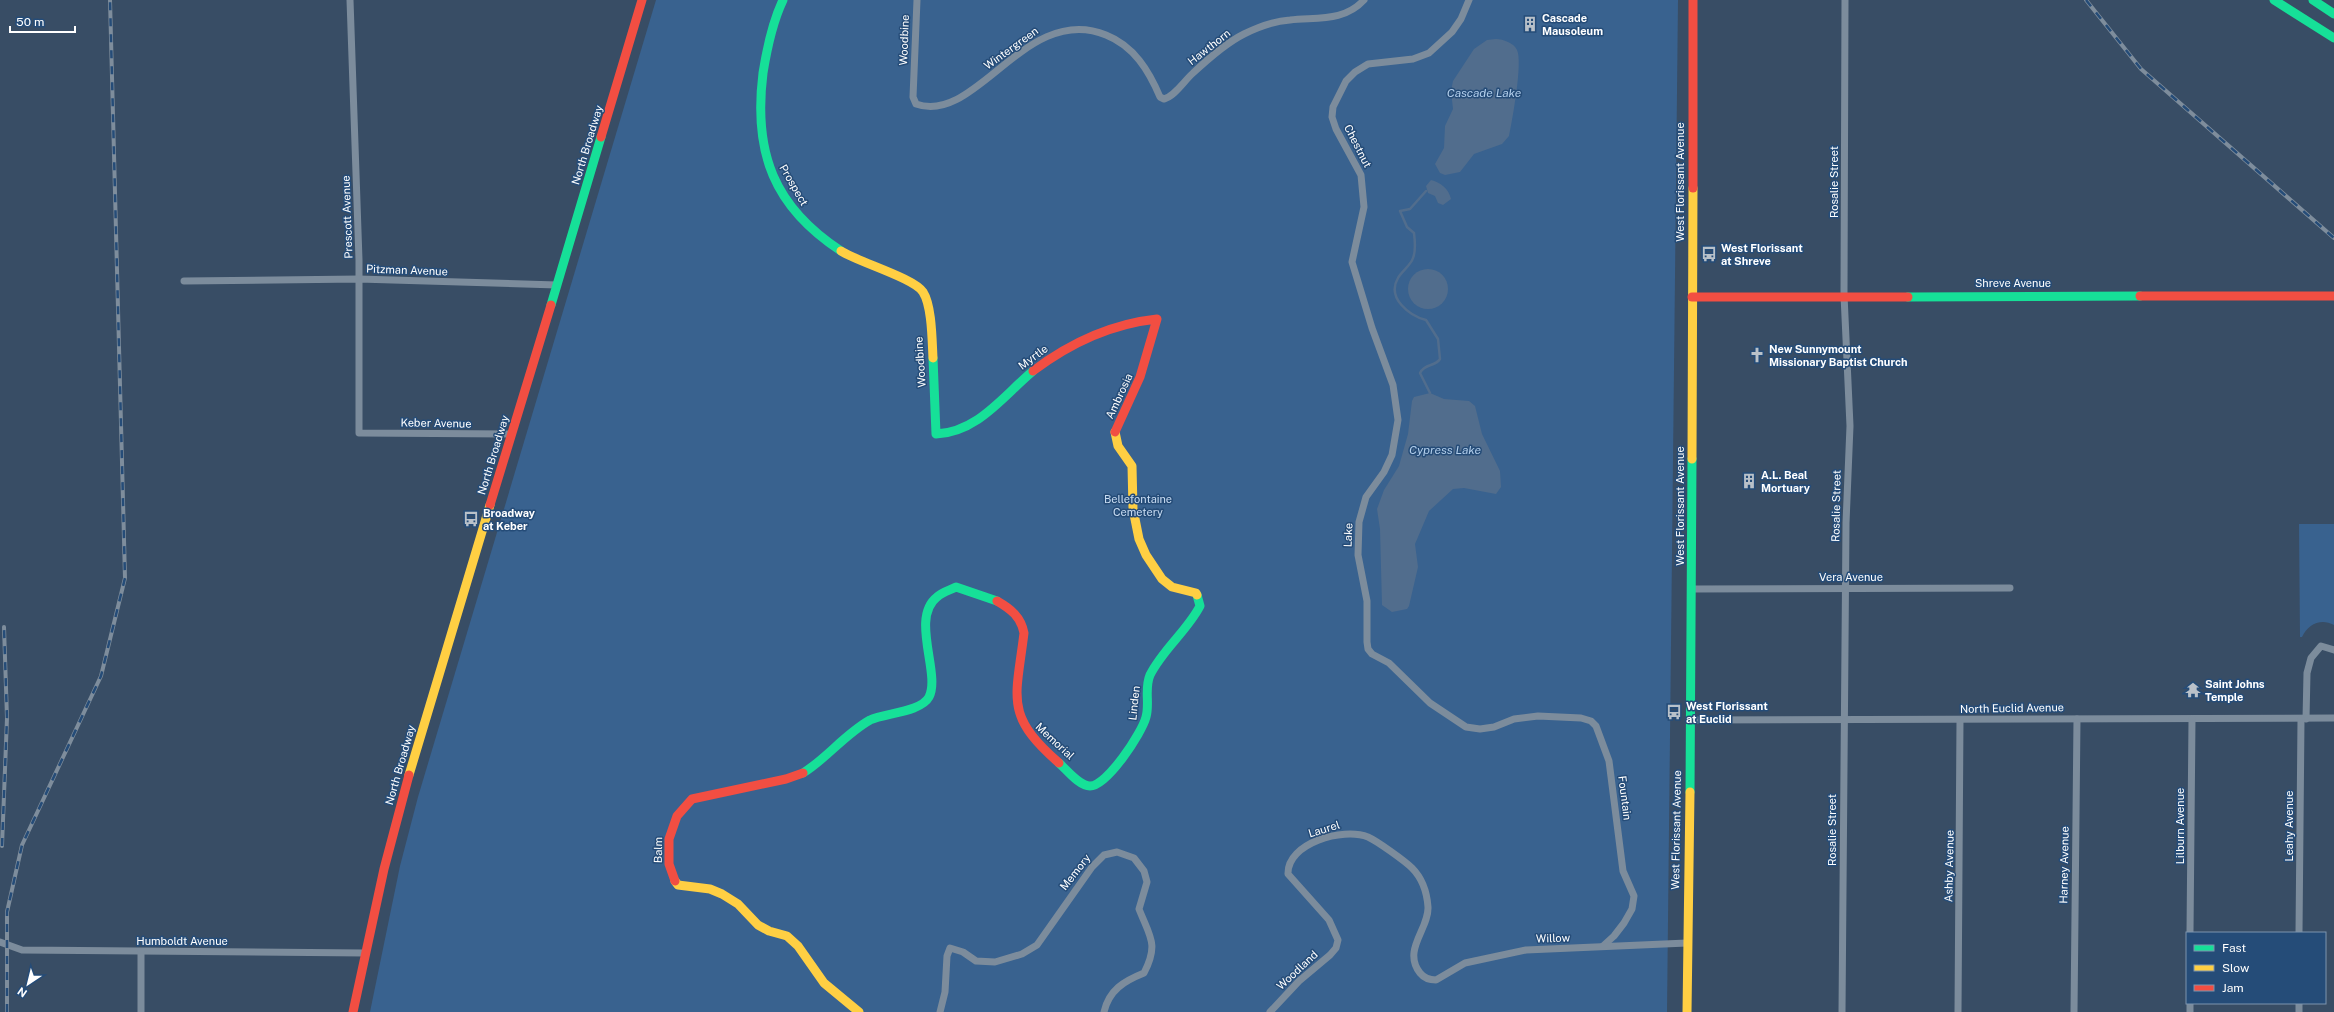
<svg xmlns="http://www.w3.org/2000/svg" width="2334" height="1012" font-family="'Public Sans',sans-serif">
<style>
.green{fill:#39628f}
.water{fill:#516d8d}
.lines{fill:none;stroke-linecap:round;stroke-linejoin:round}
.stream{stroke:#516d8d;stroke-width:2.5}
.street{stroke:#7c8c9c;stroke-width:7}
.fast{stroke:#16e098;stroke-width:9}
.slow{stroke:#ffcf43;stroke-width:9}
.jam{stroke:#f24e42;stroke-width:9}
.rail-casing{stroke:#7e8d9c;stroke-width:4}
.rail{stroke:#254c78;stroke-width:2.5;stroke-dasharray:8;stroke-linecap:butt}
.labels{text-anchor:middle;stroke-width:3;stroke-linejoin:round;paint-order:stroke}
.poi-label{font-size:11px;font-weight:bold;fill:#fff;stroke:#254c78;text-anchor:start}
.street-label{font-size:11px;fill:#fff;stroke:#254c78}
.park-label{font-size:11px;fill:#caddf3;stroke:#254c78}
.water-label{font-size:12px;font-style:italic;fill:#b2ceeb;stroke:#254c78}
</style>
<rect width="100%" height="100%" fill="#384d65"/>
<g class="green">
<polygon points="656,0 1678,0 1667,1012 370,1012 400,866 418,797"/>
<path d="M2299,524H2334V625C2321,618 2308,624 2302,637H2300Z"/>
</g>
<g class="water">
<path d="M1496,39C1503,39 1514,43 1517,50C1523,62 1512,122 1509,136L1502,144L1474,154L1460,172L1445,175L1440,173L1435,164L1444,148L1445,126L1453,109L1451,91L1453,81L1474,49L1487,40Z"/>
<path d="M1431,180C1440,182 1449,189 1451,199L1443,205L1438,203L1435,196L1428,193L1426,186Z"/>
<circle cx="1428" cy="289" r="20"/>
<polygon points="1430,393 1444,399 1469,401 1475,406 1482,434 1500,471 1501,487 1496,494 1464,488 1453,489 1429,511 1415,544 1418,567 1409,606 1407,609 1392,612 1382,605 1380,529 1377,509 1384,490 1399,466 1408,434 1412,401 1414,397"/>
</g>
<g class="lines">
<path class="stream" d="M1426,191L1410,209L1400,211L1407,227L1414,233C1415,241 1416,251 1413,258C1411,265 1402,271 1398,278C1386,298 1410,316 1426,320L1438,339L1440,359C1435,367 1425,363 1420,373L1430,393"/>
<g class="street">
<polyline points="350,0 359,260 359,433 511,434"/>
<path d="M917,0L913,97L916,104C976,126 1026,2 1106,35C1134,46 1149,71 1160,97L1164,99C1175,96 1184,81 1193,73C1208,59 1226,43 1244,34C1258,27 1275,21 1290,20C1317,17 1344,22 1364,0"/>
<polyline points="1469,0 1461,19 1452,32 1429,53 1413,59 1368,64 1355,72 1346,81 1333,107 1332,117 1336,129 1361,175 1364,207 1352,262 1372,328 1393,385 1398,420 1392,455 1384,472 1366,497 1359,522 1358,555 1367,601 1367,642 1368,649 1372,654 1389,663 1430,703 1466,727 1480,729 1494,727 1514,719 1538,716 1581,718 1591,721 1596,726 1609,761 1623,871 1634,896 1632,909 1624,923 1614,936 1603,946"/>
<polyline points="184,281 359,279 557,285"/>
<polyline points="1692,589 2010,588"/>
<polyline points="2306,719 2307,673 2311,658 2321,646 2334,650"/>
<polyline points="1690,720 2334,718"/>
<polyline points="2190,933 2192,719"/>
<polyline points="2299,933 2301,719"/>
<polyline points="0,942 22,950 365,953"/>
<polyline points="141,1012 141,952"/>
<path d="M940,1012L945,992L947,956L950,948L963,952L976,961L995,962L1022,954L1037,945L1092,867L1104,855L1117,852L1134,858L1144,871L1147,882L1139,909C1150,937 1159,944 1144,973C1124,981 1109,990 1104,1012"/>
<path d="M1270,1012L1299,981L1330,955L1336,948L1338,940L1329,920L1288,874C1287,843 1343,827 1368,837C1377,841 1405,861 1412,868C1422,878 1427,893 1428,907C1429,929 1402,950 1420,973C1424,978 1430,980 1436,980L1465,963L1526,950L1687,943"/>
<polyline points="1842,1012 1846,523 1850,426 1844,295 1845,0"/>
<polyline points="1958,1012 1960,720"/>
<polyline points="2074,1012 2077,719"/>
<polyline points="2190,1012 2190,1003"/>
<polyline points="2299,1012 2299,1003"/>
</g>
<g class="fast">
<path d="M783,0C772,23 767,48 763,73C753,153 774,207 841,251"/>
<polyline points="2274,0 2334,38"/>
<polyline points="2313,0 2334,14"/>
<polyline points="1908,297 2140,296"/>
<polyline points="551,305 601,137"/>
<path d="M933,358L936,434C978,432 1003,396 1033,371"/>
<path d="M1059,763C1067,770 1079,786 1090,786C1107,786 1142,733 1146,717C1150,703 1144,689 1150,675C1163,649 1187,631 1200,606L1197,595"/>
<path d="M803,773C826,759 845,734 870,720C885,713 921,712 929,697C941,674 910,618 937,597C942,592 950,590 956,587L997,601"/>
<polyline points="1690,792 1692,459"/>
</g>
<g class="slow">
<path d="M841,251C858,262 914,278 923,292C932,306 932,340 933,358"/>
<polyline points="1115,432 1118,446 1132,466 1133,509 1139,539 1146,555 1162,579 1172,587 1196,593 1197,595"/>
<polyline points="1692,459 1693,188"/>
<polyline points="409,775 490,505"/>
<polyline points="675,881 678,885 710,889 722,894 738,904 758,925 769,931 787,936 798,946 824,983 859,1012"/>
<polyline points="1687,1012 1690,792"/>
</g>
<g class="jam">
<polyline points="601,137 642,0"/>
<polyline points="1693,188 1693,0"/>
<polyline points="2140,296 2334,296"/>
<polyline points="1692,297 1908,297"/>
<path d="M1033,371C1070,343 1110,324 1157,319L1140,377L1115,432"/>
<polyline points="490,505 551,305"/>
<path d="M997,601C1011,609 1021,617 1024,633C1016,699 1004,715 1059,763"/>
<polyline points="675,881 669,864 669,839 677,816 692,799 786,779 803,773"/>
<polyline points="353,1012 384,869 409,775"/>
</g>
<defs>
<g id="rail">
<polyline points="2086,0 2141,69 2334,238"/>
<polyline points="2,846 7,718 4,627"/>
<polyline points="7,1012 7,912 22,845 101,676 125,578 110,0"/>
</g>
</defs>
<use href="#rail" class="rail-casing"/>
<use href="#rail" class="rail"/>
</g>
<defs>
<symbol id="building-bare" viewBox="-9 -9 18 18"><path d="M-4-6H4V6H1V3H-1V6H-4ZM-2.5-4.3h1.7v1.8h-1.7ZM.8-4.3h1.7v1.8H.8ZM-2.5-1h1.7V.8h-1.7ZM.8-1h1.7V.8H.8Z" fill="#b9c1c9" stroke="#254c78" stroke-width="2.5" paint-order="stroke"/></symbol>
<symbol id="bus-bare" viewBox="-9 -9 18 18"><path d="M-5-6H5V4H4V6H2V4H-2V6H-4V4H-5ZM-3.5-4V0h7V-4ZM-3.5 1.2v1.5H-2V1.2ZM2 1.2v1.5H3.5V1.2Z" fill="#b9c1c9" stroke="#254c78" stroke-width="2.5" paint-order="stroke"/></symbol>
<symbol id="church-bare" viewBox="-9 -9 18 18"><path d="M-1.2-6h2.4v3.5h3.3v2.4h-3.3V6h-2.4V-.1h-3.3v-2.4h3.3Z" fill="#b9c1c9" stroke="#254c78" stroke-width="2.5" paint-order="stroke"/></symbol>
<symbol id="temple-bare" viewBox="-9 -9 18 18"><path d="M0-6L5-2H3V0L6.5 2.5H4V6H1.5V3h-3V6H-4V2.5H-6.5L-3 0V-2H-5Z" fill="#b9c1c9" stroke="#254c78" stroke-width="2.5" paint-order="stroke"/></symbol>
</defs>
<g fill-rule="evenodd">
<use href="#building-bare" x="1519" y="13" width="22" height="22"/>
<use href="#bus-bare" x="1698" y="243" width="22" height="22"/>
<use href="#church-bare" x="1746" y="344" width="22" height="22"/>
<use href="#building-bare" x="1738" y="470" width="22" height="22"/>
<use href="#bus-bare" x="460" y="508" width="22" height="22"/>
<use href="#temple-bare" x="2182" y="679" width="22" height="22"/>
<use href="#bus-bare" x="1663" y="701" width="22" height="22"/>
</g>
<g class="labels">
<g class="poi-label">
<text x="1542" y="22">Cascade<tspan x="1542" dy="13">Mausoleum</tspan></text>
<text x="1721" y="252">West Florissant<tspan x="1721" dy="13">at Shreve</tspan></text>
<text x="1769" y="353">New Sunnymount<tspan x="1769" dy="13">Missionary Baptist Church</tspan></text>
<text x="1761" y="479">A.L. Beal<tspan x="1761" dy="13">Mortuary</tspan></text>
<text x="483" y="517">Broadway<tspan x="483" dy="13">at Keber</tspan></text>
<text x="2205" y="688">Saint Johns<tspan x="2205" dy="13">Temple</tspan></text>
<text x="1686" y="710">West Florissant<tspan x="1686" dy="13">at Euclid</tspan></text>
</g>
<g class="street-label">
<text transform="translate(904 40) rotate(-88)" y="4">Woodbine</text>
<text transform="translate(1209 47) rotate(-38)" y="4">Hawthorn</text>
<text transform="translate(1011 48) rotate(-36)" y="4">Wintergreen</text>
<text transform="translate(587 145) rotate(-73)" y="4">North Broadway</text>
<text transform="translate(1358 146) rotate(63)" y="4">Chestnut</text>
<text transform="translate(1680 182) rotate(-90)" y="4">West Florissant Avenue</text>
<text transform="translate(1834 182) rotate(-90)" y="4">Rosalie Street</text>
<text transform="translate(794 185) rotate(60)" y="4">Prospect</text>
<text transform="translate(347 217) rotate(-92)" y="4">Prescott Avenue</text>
<text transform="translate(407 270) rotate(2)" y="4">Pitzman Avenue</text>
<text x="2013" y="287">Shreve Avenue</text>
<text transform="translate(1033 357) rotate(-37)" y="4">Myrtle</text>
<text transform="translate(920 362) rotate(-94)" y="4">Woodbine</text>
<text transform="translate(1119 396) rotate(-65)" y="4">Ambrosia</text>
<text transform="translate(436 423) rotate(1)" y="4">Keber Avenue</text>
<text transform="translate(493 455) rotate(-73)" y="4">North Broadway</text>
<text transform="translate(1680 506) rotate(-90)" y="4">West Florissant Avenue</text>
<text transform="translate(1836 506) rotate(-89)" y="4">Rosalie Street</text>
<text transform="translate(1348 535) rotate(-88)" y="4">Lake</text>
<text x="1851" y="581">Vera Avenue</text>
<text transform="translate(1134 703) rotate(-84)" y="4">Linden</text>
<text transform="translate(2012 708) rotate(-1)" y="4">North Euclid Avenue</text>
<text transform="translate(1055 741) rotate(43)" y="4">Memorial</text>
<text transform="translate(400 765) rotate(-74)" y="4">North Broadway</text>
<text transform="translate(1625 798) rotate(83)" y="4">Fountain</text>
<text transform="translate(2180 826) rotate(-90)" y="4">Lilburn Avenue</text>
<text transform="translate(2289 826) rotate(-90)" y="4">Leahy Avenue</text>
<text transform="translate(1324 829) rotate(-17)" y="4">Laurel</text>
<text transform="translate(1676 830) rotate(-89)" y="4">West Florissant Avenue</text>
<text transform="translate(1832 830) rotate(-90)" y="4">Rosalie Street</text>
<text transform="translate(658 850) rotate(-89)" y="4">Balm</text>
<text transform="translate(2064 865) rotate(-89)" y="4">Harney Avenue</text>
<text transform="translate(1949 866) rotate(-89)" y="4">Ashby Avenue</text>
<text transform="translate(1075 872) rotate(-52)" y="4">Memory</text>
<text transform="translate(1553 938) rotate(-2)" y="4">Willow</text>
<text x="182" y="945">Humboldt Avenue</text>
<text transform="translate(1297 970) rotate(-43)" y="4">Woodland</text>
</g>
<g class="park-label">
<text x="1138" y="503">Bellefontaine<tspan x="1138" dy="13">Cemetery</tspan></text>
</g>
<g class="water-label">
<text x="1484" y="97">Cascade Lake</text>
<text x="1445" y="454">Cypress Lake</text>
</g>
</g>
<rect x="2186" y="932" width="140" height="72" fill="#254c78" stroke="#7c94ae"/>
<rect x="2194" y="945" width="20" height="6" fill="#16e098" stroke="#7c94ae"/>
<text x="2222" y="952" font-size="12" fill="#ffffff">Fast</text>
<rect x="2194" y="965" width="20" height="6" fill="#ffcf43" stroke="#7c94ae"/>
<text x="2222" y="972" font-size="12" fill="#ffffff">Slow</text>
<rect x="2194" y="985" width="20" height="6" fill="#f24e42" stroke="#7c94ae"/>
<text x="2222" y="992" font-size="12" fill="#ffffff">Jam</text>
<g transform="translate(28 984) rotate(215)" stroke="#254c78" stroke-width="3" paint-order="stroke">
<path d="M0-3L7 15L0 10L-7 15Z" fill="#ffffff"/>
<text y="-6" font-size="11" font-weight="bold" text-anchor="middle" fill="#ffffff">N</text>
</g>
<path d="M10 26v6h65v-6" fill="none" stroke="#ffffff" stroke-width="2"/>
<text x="16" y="26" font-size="12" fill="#ffffff" stroke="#254c78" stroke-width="3" paint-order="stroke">50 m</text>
</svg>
